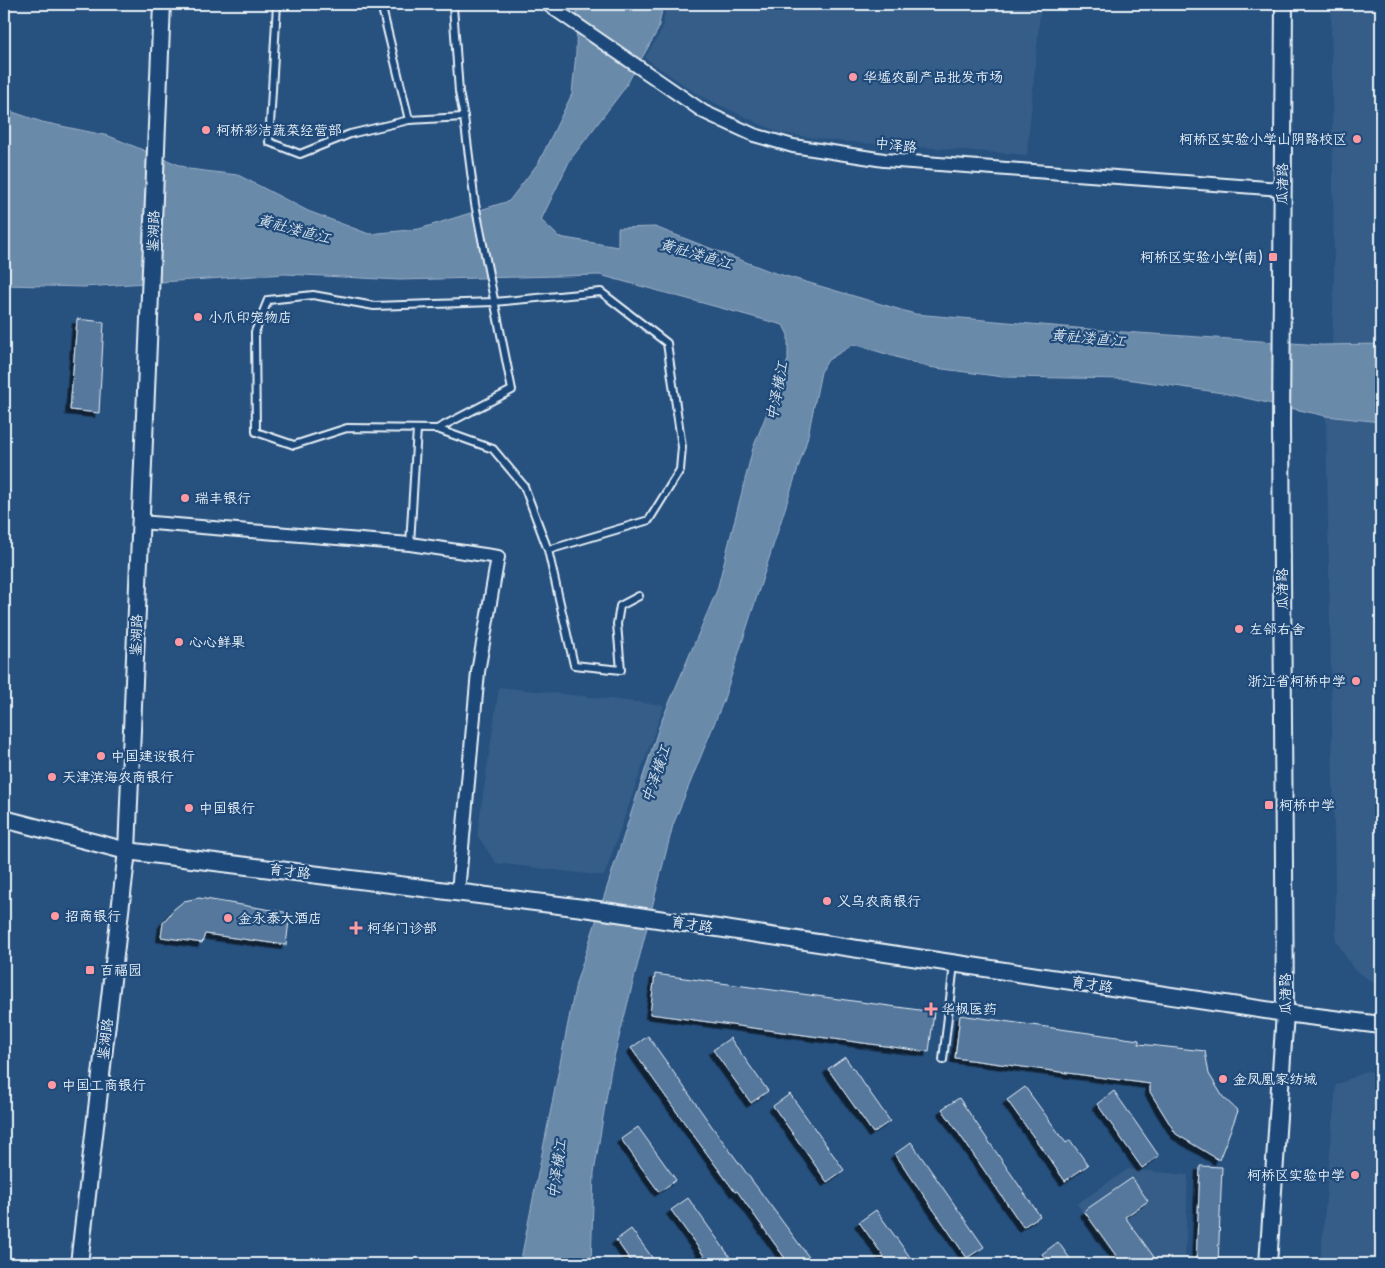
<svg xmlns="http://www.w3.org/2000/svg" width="1385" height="1268" font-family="'Playpen Sans','LXGW WenKai TC',sans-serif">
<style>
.built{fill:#355d88}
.water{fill:#6b8aaa;stroke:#9db3c9}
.building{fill:#57789d;stroke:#e8f1f8;filter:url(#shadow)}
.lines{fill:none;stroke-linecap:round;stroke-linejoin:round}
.service-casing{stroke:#e8f1f8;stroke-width:10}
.minor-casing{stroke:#e8f1f8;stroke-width:16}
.tertiary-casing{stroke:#e8f1f8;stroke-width:20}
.service{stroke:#1f4a7a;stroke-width:6}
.minor{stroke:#1f4a7a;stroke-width:12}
.tertiary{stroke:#1f4a7a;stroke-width:16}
.poi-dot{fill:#ff9aa2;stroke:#1f4a7a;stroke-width:2}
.labels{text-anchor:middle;stroke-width:4.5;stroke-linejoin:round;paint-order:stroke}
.poi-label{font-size:14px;fill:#e8f1f8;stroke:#1f4a7a;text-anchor:start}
.street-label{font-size:14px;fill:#e8f1f8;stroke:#1f4a7a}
.water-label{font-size:15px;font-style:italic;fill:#d5e2ec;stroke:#1f4a7a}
</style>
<defs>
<filter id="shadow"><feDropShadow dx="-4.5" dy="4.5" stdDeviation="0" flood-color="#0009"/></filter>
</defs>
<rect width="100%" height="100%" fill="#27517f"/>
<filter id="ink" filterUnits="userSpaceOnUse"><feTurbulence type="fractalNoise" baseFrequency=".02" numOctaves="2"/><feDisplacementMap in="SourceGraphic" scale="10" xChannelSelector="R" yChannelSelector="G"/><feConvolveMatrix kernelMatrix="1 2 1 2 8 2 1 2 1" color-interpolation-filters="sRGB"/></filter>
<g filter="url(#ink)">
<g class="built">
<polygon points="667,4 1041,4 1027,155 836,141 780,133 700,96 645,58 662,30"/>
<polygon points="1331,4 1381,4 1381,344 1332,345 1334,275"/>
<polygon points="1326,416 1381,422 1381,986 1376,984 1354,970 1336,941"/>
<polygon points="499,687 664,705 604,876 496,863 477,835"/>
<polygon points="1367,1071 1381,1073 1381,1264 1320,1264 1336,1085"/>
<polygon points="1128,1169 1188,1175 1185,1264 1118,1264 1077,1204"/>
</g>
<polygon class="water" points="577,4 663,4 658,30 624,89 570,160 541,220 559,237 618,247 618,228 655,227 772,272 915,314 1123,332 1322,345 1381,344 1381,422 1326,416 1223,393 1126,379 1003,377 928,367 854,344 828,360 821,372 807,440 723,702 673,825 611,1069 594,1173 591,1264 520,1264 576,983 659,727 717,590 753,448 788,360 788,335 783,325 600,275 399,280 285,274 84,287 4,285 4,109 42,122 109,136 189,169 238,175 308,211 369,234 419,229 509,201 539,162 572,94 576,53"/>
<g class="building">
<polygon points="77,319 104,322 99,413 70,410"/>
<polygon points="199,898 290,913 286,945 205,934 202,943 161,937 163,923 173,910 184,901"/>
<polygon points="655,974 934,1012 929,1052 650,1014"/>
<polygon points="960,1015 1139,1040 1139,1044 1205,1051 1209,1074 1223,1097 1238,1111 1219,1160 1176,1134 1150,1092 1150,1084 955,1058"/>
<polygon points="648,1036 713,1128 814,1264 789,1264 737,1191 735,1192 686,1125 631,1048"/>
<polygon points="730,1038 768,1091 751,1103 713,1050"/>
<polygon points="845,1057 890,1121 873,1133 828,1069"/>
<polygon points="1025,1087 1066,1143 1070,1140 1088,1165 1065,1181 1007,1100"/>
<polygon points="1114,1091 1159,1156 1142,1168 1097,1104"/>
<polygon points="790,1094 844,1170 827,1182 773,1106"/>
<polygon points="959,1098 1040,1216 1023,1227 942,1109"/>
<polygon points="638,1127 676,1180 659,1192 621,1139"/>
<polygon points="911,1142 984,1247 967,1258 895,1154"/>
<polygon points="1200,1166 1222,1167 1218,1264 1196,1264"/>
<polygon points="1132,1178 1148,1201 1125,1217 1159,1264 1122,1264 1084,1211"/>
<polygon points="688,1198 735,1264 710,1264 671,1210"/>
<polygon points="876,1210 915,1264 889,1264 859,1222"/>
<polygon points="631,1229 657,1264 633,1264 616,1240"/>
<polygon points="1058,1242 1074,1264 1049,1264 1042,1254"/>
</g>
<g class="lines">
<defs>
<g id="service">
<polyline points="277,4 269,142 300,154 350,134 409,120 464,117"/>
<polyline points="381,4 409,120"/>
<polyline points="437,429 512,390 475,204 464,117 459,92 453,6 448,4"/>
<polyline points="410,544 417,429"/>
<polyline points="548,550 649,520 680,470 682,447 667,343 601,292 494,302 374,306 313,295 268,300 255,332 256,432 294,445 347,428 437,429 493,449 524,486 548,550 574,665 621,670 617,624 620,606 639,596"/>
<polyline points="943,1060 954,964"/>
</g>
<g id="minor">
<polyline points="547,4 704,112 754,135 793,146 884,160 1282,189"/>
<polyline points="140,522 410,544 498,557 478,672 458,892"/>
</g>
<g id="tertiary">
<polyline points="4,819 127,851 591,909 1285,1013 1381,1025"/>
<polyline points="79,1264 127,851 162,4"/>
<polyline points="1268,1264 1285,1013 1281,424 1284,4"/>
</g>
</defs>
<use href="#service" class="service-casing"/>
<use href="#minor" class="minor-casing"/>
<use href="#tertiary" class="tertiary-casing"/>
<use href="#service" class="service"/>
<use href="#minor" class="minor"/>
<use href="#tertiary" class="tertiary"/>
</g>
</g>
<g class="poi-dot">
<circle cx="853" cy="77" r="5"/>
<circle cx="206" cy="130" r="5"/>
<circle cx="1357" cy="139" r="5"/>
<rect x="1268" y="252" width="10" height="10" rx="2.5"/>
<circle cx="198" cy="317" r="5"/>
<circle cx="185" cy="498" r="5"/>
<circle cx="1239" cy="629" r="5"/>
<circle cx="179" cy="642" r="5"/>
<circle cx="1356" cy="681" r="5"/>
<circle cx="101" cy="756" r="5"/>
<circle cx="52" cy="777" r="5"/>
<rect x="1264" y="800" width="10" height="10" rx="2.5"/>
<circle cx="189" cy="808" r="5"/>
<circle cx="827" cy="901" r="5"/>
<circle cx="55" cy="916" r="5"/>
<circle cx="228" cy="918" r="5"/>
<path d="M353.5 920.5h5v5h5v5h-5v5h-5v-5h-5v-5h5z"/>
<rect x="85" y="965" width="10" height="10" rx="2.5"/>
<path d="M928.5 1001.5h5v5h5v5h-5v5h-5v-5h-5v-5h5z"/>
<circle cx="1223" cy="1079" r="5"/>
<circle cx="52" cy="1085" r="5"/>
<circle cx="1355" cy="1175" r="5"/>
</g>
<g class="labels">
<g class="poi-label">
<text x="863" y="82">华墟农副产品批发市场</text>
<text x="216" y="135">柯桥彩洁蔬菜经营部</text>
<text x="1347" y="144" text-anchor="end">柯桥区实验小学山阴路校区</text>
<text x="1263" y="262" text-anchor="end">柯桥区实验小学(南)</text>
<text x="208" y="322">小爪印宠物店</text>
<text x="195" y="503">瑞丰银行</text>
<text x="1249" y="634">左邻右舍</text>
<text x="189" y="647">心心鲜果</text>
<text x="1346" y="686" text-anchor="end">浙江省柯桥中学</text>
<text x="111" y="761">中国建设银行</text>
<text x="62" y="782">天津滨海农商银行</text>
<text x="1279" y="810">柯桥中学</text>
<text x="199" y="813">中国银行</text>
<text x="837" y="906">义乌农商银行</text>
<text x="65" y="921">招商银行</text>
<text x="238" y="923">金永泰大酒店</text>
<text x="367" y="933">柯华门诊部</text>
<text x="100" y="975">百福园</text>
<text x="941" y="1014">华枫医药</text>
<text x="1233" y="1084">金凤凰家纺城</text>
<text x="62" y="1090">中国工商银行</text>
<text x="1345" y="1180" text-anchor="end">柯桥区实验中学</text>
</g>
<g class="street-label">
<text transform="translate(896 145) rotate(6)" y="5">中泽路</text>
<text transform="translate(1282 184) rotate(-89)" y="5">瓜渚路</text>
<text transform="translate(153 231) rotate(-88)" y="5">鉴湖路</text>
<text transform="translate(1282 589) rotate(-90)" y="5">瓜渚路</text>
<text transform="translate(136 635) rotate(-88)" y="5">鉴湖路</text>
<text transform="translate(290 871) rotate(7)" y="5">育才路</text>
<text transform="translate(692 924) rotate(9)" y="5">育才路</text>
<text transform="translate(1092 984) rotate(9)" y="5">育才路</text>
<text transform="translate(1285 994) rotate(-90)" y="5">瓜渚路</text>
<text transform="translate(105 1039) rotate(-83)" y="5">鉴湖路</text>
</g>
<g class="water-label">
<text transform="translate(294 229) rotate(15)" y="5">黄社溇直江</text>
<text transform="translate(696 254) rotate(16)" y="5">黄社溇直江</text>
<text transform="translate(1088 338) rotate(5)" y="5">黄社溇直江</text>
<text transform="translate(777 391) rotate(-79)" y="5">中泽横江</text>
<text transform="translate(656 774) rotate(-71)" y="5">中泽横江</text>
<text transform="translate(557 1169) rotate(-82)" y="5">中泽横江</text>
</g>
</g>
<rect width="1385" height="1268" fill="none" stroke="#1f4a7a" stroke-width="20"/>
<rect x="10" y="10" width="1365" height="1248" fill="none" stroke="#e8f1f8" stroke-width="2" filter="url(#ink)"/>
</svg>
